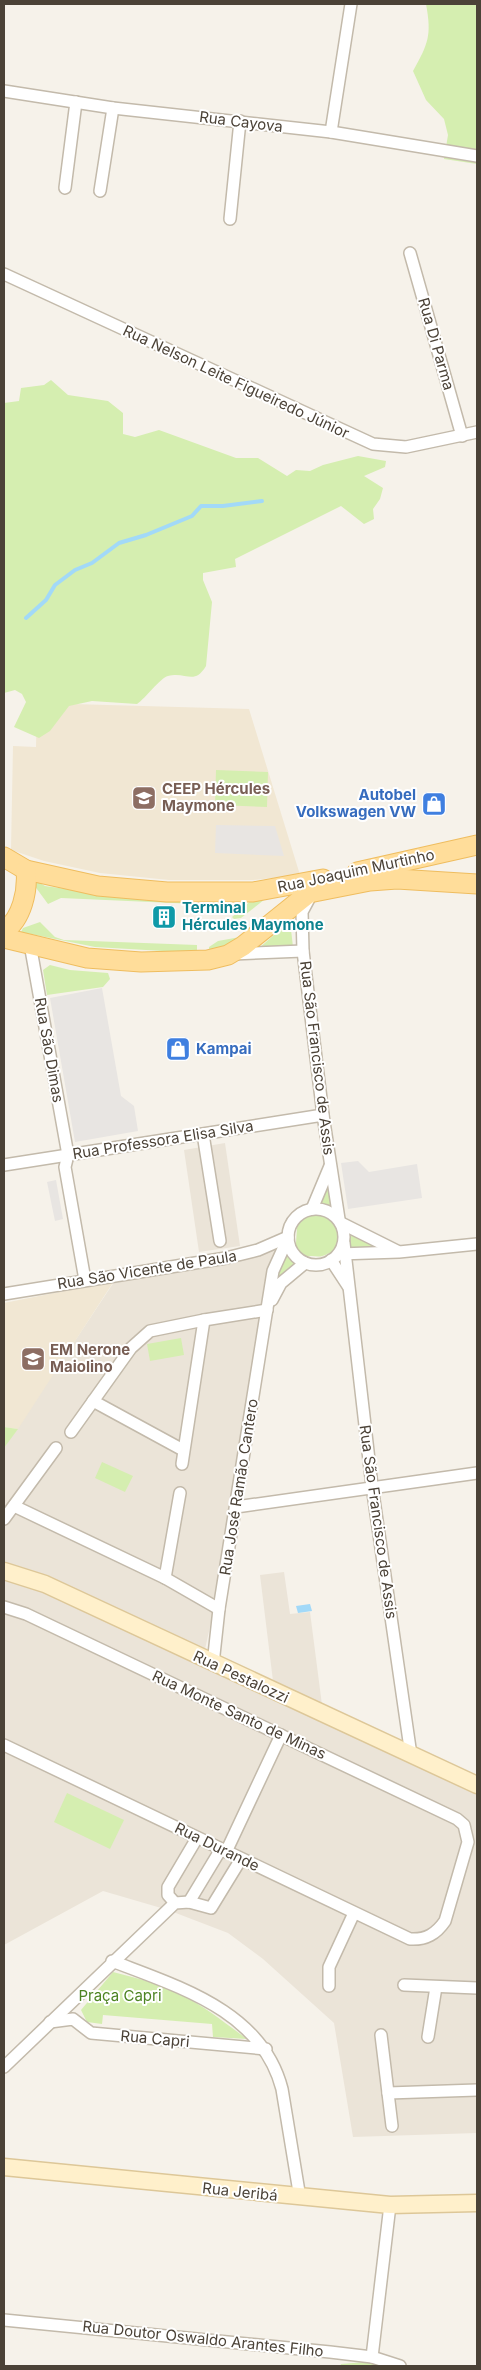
<svg xmlns="http://www.w3.org/2000/svg" width="481" height="2370" font-family="Inter,sans-serif">
<style>
.residential{fill:#ebe4d8}
.education{fill:#f1e7d3}
.green{fill:#d5eeb0}
.parking{fill:#e8e5e2}
.water{fill:#a2d9f8}
.lines{fill:none;stroke-linecap:round;stroke-linejoin:round}
.stream{stroke:#a2d9f8;stroke-width:4}
.street-casing{stroke:#c3baab;stroke-width:14}
.secondary-casing{stroke:#ddc798;stroke-width:19}
.primary-casing{stroke:#efbd5f;stroke-width:21}
.street{stroke:#fff;stroke-width:11}
.secondary{stroke:#fff0cb;stroke-width:16}
.primary{stroke:#ffdd9a;stroke-width:19}
.labels{text-anchor:middle;stroke-width:4;stroke-linejoin:round;paint-order:stroke}
.street-label{font-size:15px;fill:#4b4237;stroke:#fff}
.education-label{font-size:15px;font-weight:bold;fill:#785e54;stroke:#fff;text-anchor:start}
.shop-label{font-size:15px;font-weight:bold;fill:#366cbe;stroke:#fff;text-anchor:end}
.culture-label{font-size:15px;font-weight:bold;fill:#0d838f;stroke:#fff;text-anchor:start}
.park-label{font-size:15px;fill:#4d8423;stroke:#fff}
</style>
<rect width="100%" height="100%" fill="#f6f2ea"/>
<g class="residential">
<polygon points="225,1143 240,1246 199,1252 184,1150"/>
<polygon points="284,1243 236,1507 204,1654 4,1565 4,1448 118,1276"/>
<polygon points="4,1571 477,1784 477,2133 353,2137 334,2023 263,1959 228,1933 168,1910 103,1891 4,1945"/>
<polygon points="284,1572 290,1614 310,1612 322,1705 273,1681 260,1575"/>
</g>
<g class="education">
<polygon points="37,703 249,709 300,875 253,880 169,880 100,873 44,861 11,850 13,746 36,747"/>
<polygon points="114,1281 18,1429 4,1427 4,1303"/>
</g>
<g class="green">
<path d="M426,4H477V164L444,159L448,135L444,119L426,100L413,71C428,44 432,36 426,4Z"/>
<path d="M51,380L68,395L108,401L123,413V434L135,437L159,430L236,458H258L287,476L296,470L310,471L323,465L358,456L386,461L385,467L364,476L383,488L380,499L373,509L374,519L364,524L341,506L235,559L236,567L203,573V580L212,602L206,666C194,686 186,671 168,676C160,678 146,698 137,704L92,701L69,706L50,731L39,738L14,727L26,702L22,694L15,690L4,693V403L19,401L21,388L44,385Z"/>
<polygon points="216,770 268,772 267,807 215,805"/>
<polygon points="35,880 45,886 130,898 195,902 195,904 61,898 48,904 34,885"/>
<polygon points="269,896 241,918 234,919 232,917 254,898"/>
<polygon points="231,901 219,914 206,908 207,902"/>
<polygon points="290,921 293,947 258,949"/>
<polygon points="40,922 55,937 64,940 197,945 197,953 95,947 21,932 23,928"/>
<polygon points="240,937 235,943 209,953 209,947 218,941"/>
<polygon points="50,965 70,970 108,973 110,979 103,987 47,995 43,970"/>
<path d="M330,1174L333,1222L336,1226L389,1250L343,1251L344,1266L340,1267L329,1253C318,1260 315,1254 307,1257C294,1261 282,1274 273,1284L283,1260L296,1243L297,1228L300,1221L313,1213Z"/>
<polygon points="181,1338 184,1355 150,1361 147,1344"/>
<polygon points="4,1427 18,1429 4,1448"/>
<polygon points="102,1462 133,1476 125,1492 95,1478"/>
<polygon points="67,1793 124,1820 110,1849 54,1822"/>
<path d="M113,1972C136,1978 159,1983 180,1994C204,2006 225,2023 247,2039L213,2037L212,2024L103,2015L102,2024L87,2022L81,2010Z"/>
<polygon points="365,2362 391,2366 340,2366 341,2364"/>
</g>
<g class="parking">
<polygon points="216,825 275,826 284,856 215,853"/>
<polygon points="102,988 121,1096 134,1106 138,1131 75,1142 50,998"/>
<polygon points="358,1161 369,1172 417,1164 422,1198 348,1209 341,1163"/>
<polygon points="56,1180 63,1219 55,1221 47,1182"/>
</g>
<polygon class="water" points="310,1604 312,1611 298,1613 296,1606"/>
<g class="lines">
<polyline class="stream" points="26,618 46,600 55,585 75,570 92,563 119,543 146,535 192,516 201,506 223,506 262,501"/>
<defs>
<g id="street">
<polyline points="4,91 113,108 331,132 477,156"/>
<polyline points="331,132 351,4"/>
<polyline points="65,188 76,102"/>
<polyline points="100,191 113,108"/>
<polyline points="230,219 240,121"/>
<polyline points="410,253 462,436"/>
<polyline points="4,274 373,444 406,447 477,432"/>
<polyline points="310,897 302,912 303,951 323,1115 339,1219"/>
<polyline points="30,944 68,1155 65,1167 85,1280"/>
<polyline points="233,954 303,951"/>
<polyline points="203,1134 220,1241"/>
<polyline points="4,1165 323,1115"/>
<polyline points="312,1209 330,1166"/>
<circle cx="316" cy="1237" r="28"/>
<polyline points="341,1223 397,1251"/>
<polyline points="344,1243 372,1486 411,1755"/>
<polyline points="339,1254 399,1252 477,1244"/>
<polyline points="331,1260 348,1286"/>
<polyline points="4,1294 226,1258 258,1250 288,1237"/>
<polyline points="272,1300 281,1283 305,1263"/>
<polyline points="93,1401 183,1450"/>
<polyline points="71,1432 131,1348 150,1331 204,1320 267,1310"/>
<polyline points="182,1464 204,1320"/>
<polyline points="14,1506 165,1578 219,1609"/>
<polyline points="236,1507 477,1473"/>
<polyline points="4,1519 56,1448"/>
<polyline points="165,1578 180,1493"/>
<path d="M4,1607L26,1614L457,1819L464,1825L468,1842L445,1921C436,1934 426,1940 410,1939L4,1745"/>
<polyline points="213,1664 219,1609 273,1271 288,1238"/>
<polyline points="226,1852 281,1735"/>
<polyline points="189,1902 221,1849"/>
<polyline points="175,1903 168,1895 168,1887 197,1838"/>
<path d="M112,1961C179,1987 262,2011 282,2089L300,2198"/>
<polyline points="404,1985 477,1988"/>
<polyline points="329,1986 329,1967 354,1913"/>
<polyline points="50,2022 73,2019 91,2033 266,2049"/>
<polyline points="381,2035 392,2126"/>
<polyline points="428,2037 436,1987"/>
<polyline points="4,2067 175,1903 189,1902 211,1908 241,1859"/>
<polyline points="388,2093 477,2090"/>
<polyline points="4,2320 330,2352 372,2357 400,2366"/>
<polyline points="372,2357 390,2205"/>
</g>
<g id="secondary">
<polyline points="4,1571 45,1584 477,1785"/>
<polyline points="4,2167 390,2205 477,2203"/>
</g>
<g id="primary">
<polyline points="4,857 26,870 98,886 167,892 253,892 323,879"/>
<polyline points="357,872 477,845"/>
<path d="M4,931C22,919 28,891 26,870"/>
<polyline points="4,938 87,958 141,962 208,960 228,955 243,946 309,893 370,881 397,879 477,884"/>
</g>
</defs>
<use href="#street" class="street-casing"/>
<use href="#secondary" class="secondary-casing"/>
<use href="#primary" class="primary-casing"/>
<use href="#street" class="street"/>
<use href="#secondary" class="secondary"/>
<use href="#primary" class="primary"/>
</g>
<defs>
<symbol id="school-square" viewBox="-11 -11 22 22"><rect x="-9" y="-9" width="18" height="18" rx="4" fill="#8d6e63" stroke="#fff"/><path d="M0-5L7-2L0 1L-7-2ZM-4 1L0 2.5L4 1V4Q0 6-4 4Z" fill="#fff"/></symbol>
<symbol id="shop-square" viewBox="-11 -11 22 22"><rect x="-9" y="-9" width="18" height="18" rx="4" fill="#3f7fe0" stroke="#fff"/><path d="M-5-2.5h2.3a2.7 3.5 0 0 1 5.4 0H5L5.5 6h-11ZM-1.5-2.5h3a1.5 2.3 0 0 0-3 0Z" fill="#fff"/></symbol>
<symbol id="building-square" viewBox="-11 -11 22 22"><rect x="-9" y="-9" width="18" height="18" rx="4" fill="#0f9aa8" stroke="#fff"/><path d="M-4-6H4V6H1V3H-1V6H-4ZM-2.5-4.3h1.7v1.8h-1.7ZM.8-4.3h1.7v1.8H.8ZM-2.5-1h1.7V.8h-1.7ZM.8-1h1.7V.8H.8Z" fill="#fff"/></symbol>
</defs>
<g fill-rule="evenodd">
<use href="#school-square" x="130" y="784" width="28" height="28"/>
<use href="#shop-square" x="420" y="790" width="28" height="28"/>
<use href="#building-square" x="150" y="903" width="28" height="28"/>
<use href="#shop-square" x="164" y="1035" width="28" height="28"/>
<use href="#school-square" x="19" y="1345" width="28" height="28"/>
</g>
<g class="labels">
<g class="street-label">
<text transform="translate(241 122) rotate(7)" y="5">Rua Cayova</text>
<text transform="translate(436 344) rotate(74)" y="5">Rua Di Parma</text>
<text transform="translate(236 382) rotate(25)" y="5">Rua Nelson Leite Figueiredo Júnior</text>
<text transform="translate(356 871) rotate(-12)" y="5">Rua Joaquim Murtinho</text>
<text transform="translate(49 1050) rotate(80)" y="5">Rua São Dimas</text>
<text transform="translate(317 1058) rotate(83)" y="5">Rua São Francisco de Assis</text>
<text transform="translate(163 1140) rotate(-9)" y="5">Rua Professora Elisa Silva</text>
<text transform="translate(147 1270) rotate(-9)" y="5">Rua São Vicente de Paula</text>
<text transform="translate(239 1487) rotate(-81)" y="5">Rua José Ramão Cantero</text>
<text transform="translate(378 1522) rotate(82)" y="5">Rua São Francisco de Assis</text>
<text transform="translate(241 1677) rotate(25)" y="5">Rua Pestalozzi</text>
<text transform="translate(239 1715) rotate(25)" y="5">Rua Monte Santo de Minas</text>
<text transform="translate(217 1847) rotate(26)" y="5">Rua Durande</text>
<text transform="translate(155 2039) rotate(5)" y="5">Rua Capri</text>
<text transform="translate(240 2192) rotate(6)" y="5">Rua Jeribá</text>
<text transform="translate(203 2339) rotate(6)" y="5">Rua Doutor Oswaldo Arantes Filho</text>
</g>
<g class="education-label">
<text x="162" y="794">CEEP Hércules<tspan x="162" dy="17">Maymone</tspan></text>
<text x="50" y="1355">EM Nerone<tspan x="50" dy="17">Maiolino</tspan></text>
</g>
<g class="shop-label">
<text x="416" y="800">Autobel<tspan x="416" dy="17">Volkswagen VW</tspan></text>
<text x="196" y="1054" text-anchor="start">Kampai</text>
</g>
<g class="culture-label">
<text x="182" y="913">Terminal<tspan x="182" dy="17">Hércules Maymone</tspan></text>
</g>
<g class="park-label">
<text x="120" y="2001">Praça Capri</text>
</g>
</g>
<rect width="481" height="2370" fill="none" stroke="#4b4237" stroke-width="10"/>
</svg>
